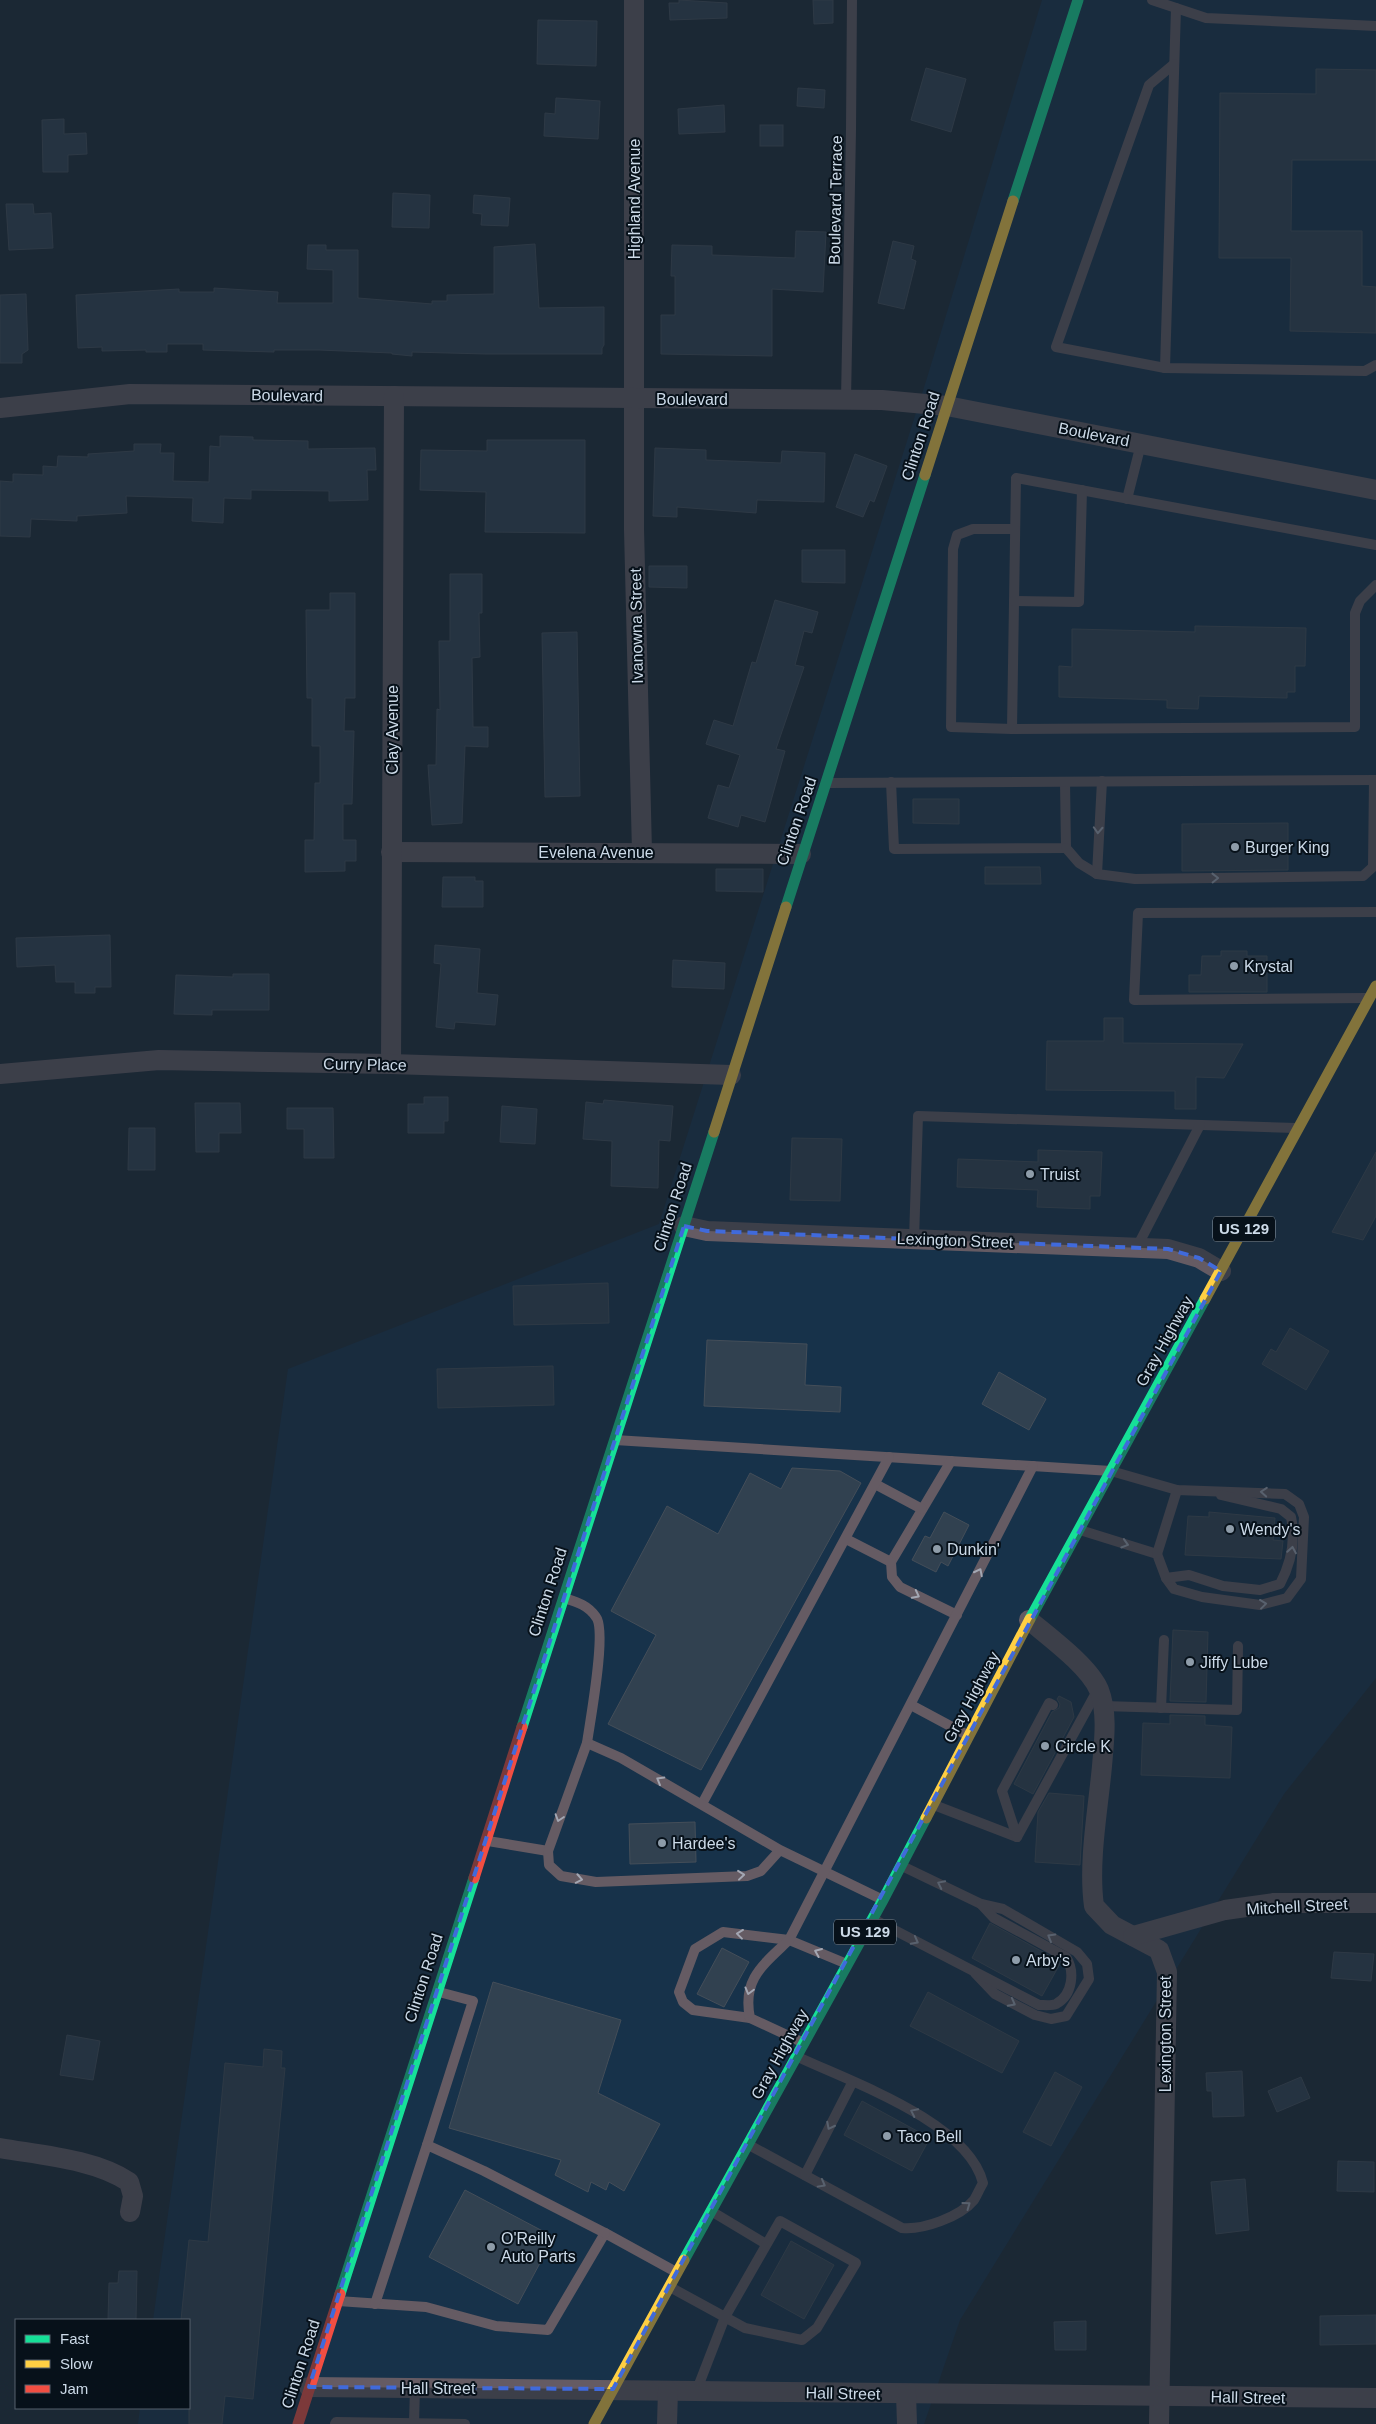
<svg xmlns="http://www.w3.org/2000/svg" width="1376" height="2424" font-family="Helvetica,sans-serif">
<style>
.built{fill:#17324a}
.building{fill:#314150;stroke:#444e59}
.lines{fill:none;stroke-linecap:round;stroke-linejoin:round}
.lane{stroke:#655b63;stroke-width:10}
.street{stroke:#655b63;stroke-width:20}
.fast{stroke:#16e098;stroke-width:11}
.slow{stroke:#ffcf43;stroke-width:11}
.jam{stroke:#f24e42;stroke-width:11}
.oneway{stroke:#a3a7b3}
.marked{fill:none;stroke:#406adb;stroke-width:4;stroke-dasharray:10 6;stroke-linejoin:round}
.poi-dot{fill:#8e9ca9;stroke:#07111a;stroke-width:2}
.labels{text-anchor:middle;stroke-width:4;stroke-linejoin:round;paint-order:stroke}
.shield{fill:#07111a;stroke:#919eaa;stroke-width:1}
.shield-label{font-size:15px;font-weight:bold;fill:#ccdae8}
.street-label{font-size:16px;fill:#ccdae8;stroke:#07111a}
.poi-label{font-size:16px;fill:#ccdae8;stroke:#07111a;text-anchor:start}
</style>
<rect width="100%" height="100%" fill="#1c2834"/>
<polygon class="built" points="1042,0 1376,0 1376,1678 1284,1794 960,2320 924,2424 138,2424 140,2408 189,2408 189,2320 153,2320 288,1369 659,1224 927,378"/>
<g class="building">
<polygon points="679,0 727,3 727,18 670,20 669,3 679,3"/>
<polygon points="813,0 833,0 833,23 814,24"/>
<polygon points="538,20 597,21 596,66 537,64"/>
<polygon points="926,68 966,79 951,132 911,120"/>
<polygon points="1316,69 1376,70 1376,160 1292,160 1291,231 1362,231 1362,286 1376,287 1376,333 1290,331 1291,258 1219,258 1220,93 1316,94"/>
<polygon points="798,88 825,90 824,108 797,106"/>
<polygon points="556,98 600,101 598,139 544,136 545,113 555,114"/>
<polygon points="724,105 725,132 679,134 678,109"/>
<polygon points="64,119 64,134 86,133 87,154 68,155 68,172 43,172 42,120"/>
<rect x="760" y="125" width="23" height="21"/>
<polygon points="393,193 430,195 429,228 392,227"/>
<polygon points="474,195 510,198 508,226 481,225 482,214 473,213"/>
<polygon points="6,204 33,204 34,214 51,213 53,248 9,250"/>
<polygon points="796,231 826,232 823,292 772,289 772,356 661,354 661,315 675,315 675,276 671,276 672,245 712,246 712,255 795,258"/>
<polygon points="893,241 914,246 911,259 916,261 904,309 878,303"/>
<polygon points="535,244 539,308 604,307 604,345 602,348 602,354 486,354 412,352 412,356 392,354 392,353 319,350 274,350 274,352 203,350 203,344 167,344 167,352 146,352 146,350 102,351 102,347 78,348 76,295 179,289 179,292 214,292 214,288 278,292 277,303 333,303 333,270 307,269 308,245 326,245 326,250 358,250 358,298 432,304 432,301 447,301 447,295 494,294 494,247"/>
<polygon points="26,294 28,350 22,354 22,363 0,363 0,295"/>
<polygon points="220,436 253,437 253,440 308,441 308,449 375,448 376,470 367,470 368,500 329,501 329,491 251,490 251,499 224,498 223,523 192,521 193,498 126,496 127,513 77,516 77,521 31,519 30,537 0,536 0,481 13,482 13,474 43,475 43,466 57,467 58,456 88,457 88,454 134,451 134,444 161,444 160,453 174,453 173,481 209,482 210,446 220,447"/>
<polygon points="487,440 585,440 585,533 485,532 486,492 420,490 421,450 487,451"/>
<polygon points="655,448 706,450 706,460 781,463 782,451 825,453 824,502 757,500 756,513 677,507 677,517 653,516"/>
<polygon points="855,454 887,466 874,502 870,500 863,517 836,507"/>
<polygon points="802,550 845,550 845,583 802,582"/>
<polygon points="649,566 687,566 687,588 649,587"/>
<polygon points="450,574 482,574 482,613 479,613 480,657 472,658 473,727 488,727 488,747 465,746 462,823 432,825 428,765 436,765 437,709 440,710 439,641 450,641"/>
<polygon points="330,593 355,593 355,698 345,698 344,731 354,731 352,804 343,804 343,840 356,840 356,861 345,861 345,871 305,872 305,840 314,840 315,783 320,783 320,746 312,746 312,698 307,698 306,610 330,610"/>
<polygon points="775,600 818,612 812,633 804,631 795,665 804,667 776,749 785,751 765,822 741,815 738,827 708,818 718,785 729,788 740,755 706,744 714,720 733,726 752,662 756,663"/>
<polygon points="1195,626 1306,628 1305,666 1295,666 1295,692 1287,692 1287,698 1199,696 1198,709 1167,708 1167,700 1059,697 1059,666 1072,667 1072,629 1195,632"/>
<polygon points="577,632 580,796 545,797 542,633"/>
<polygon points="913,799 959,799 959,824 913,823"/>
<polygon points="1288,823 1288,870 1182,871 1182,824"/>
<polygon points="985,867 1040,867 1041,884 985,884"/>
<polygon points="716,869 763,869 763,892 716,891"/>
<polygon points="443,877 475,877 475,881 483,881 483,907 442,907"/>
<polygon points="110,935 111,987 95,987 95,993 75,993 75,982 56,982 55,965 17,967 16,938"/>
<polygon points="435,945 480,949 477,993 498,995 495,1025 455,1022 454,1029 436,1027 441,964 434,963"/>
<polygon points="1221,951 1247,951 1247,956 1267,956 1267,992 1189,992 1189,975 1201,975 1202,956 1221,956"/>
<polygon points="673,960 725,963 724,989 672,987"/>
<polygon points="233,974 269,974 269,1010 212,1010 212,1015 174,1014 176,975 233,977"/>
<polygon points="1104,1018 1123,1018 1123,1043 1243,1044 1224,1078 1196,1077 1196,1109 1175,1109 1175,1091 1046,1090 1047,1041 1104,1041"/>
<polygon points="424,1097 448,1097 448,1121 444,1121 444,1133 408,1133 408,1104 424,1104"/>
<polygon points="604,1100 673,1106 670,1141 659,1140 658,1188 611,1186 612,1141 583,1139 586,1102 603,1104"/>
<polygon points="195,1103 240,1103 241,1133 219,1133 219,1152 196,1152"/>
<polygon points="502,1106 537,1109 535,1144 500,1142"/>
<polygon points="287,1108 333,1108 334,1158 304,1158 304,1129 287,1129"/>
<polygon points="129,1128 155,1128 155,1170 128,1170"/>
<polygon points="792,1138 842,1139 840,1201 790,1200"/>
<polygon points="1038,1150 1102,1152 1100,1196 1090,1196 1090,1209 1037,1207 1038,1190 957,1187 958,1159 1038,1162"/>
<polygon points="1376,1152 1376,1216 1363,1240 1332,1232"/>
<polygon points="608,1283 609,1323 514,1325 513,1286"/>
<polygon points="1290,1328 1329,1351 1306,1390 1262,1364 1271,1349 1276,1352"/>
<polygon points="707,1340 807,1344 805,1385 841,1387 840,1412 704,1406"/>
<polygon points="553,1366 554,1405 438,1408 437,1369"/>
<polygon points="999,1372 1046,1399 1029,1430 982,1404"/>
<polygon points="792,1468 840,1471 861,1483 701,1770 608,1724 656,1635 611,1611 667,1506 718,1534 750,1473 781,1489"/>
<polygon points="944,1512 969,1525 948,1566 941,1562 936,1572 912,1560 925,1536 930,1538"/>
<polygon points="1209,1512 1275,1518 1273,1540 1283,1541 1281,1559 1185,1555 1188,1516 1209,1517"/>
<polygon points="1173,1630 1208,1632 1206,1702 1170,1701"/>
<polygon points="1059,1696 1071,1702 1074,1717 1033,1794 1014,1784 1052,1712 1059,1708 1060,1704 1057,1699"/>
<polygon points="1170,1715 1205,1716 1205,1725 1232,1727 1230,1778 1141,1775 1143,1723 1170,1724"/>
<polygon points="1049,1793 1084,1796 1080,1865 1035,1862 1038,1812"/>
<polygon points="695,1822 696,1862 630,1864 629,1824"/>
<polygon points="990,1923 1061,1962 1042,1996 972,1958"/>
<polygon points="722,1948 749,1962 724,2007 697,1994"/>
<polygon points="1334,1952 1374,1954 1371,1981 1331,1978"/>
<polygon points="493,1982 621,2020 598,2093 660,2124 624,2191 609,2182 606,2190 591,2182 588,2192 555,2175 561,2160 449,2128"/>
<polygon points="928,1992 1019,2041 1002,2073 910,2026"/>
<polygon points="67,2035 100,2041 93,2080 60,2075"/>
<polygon points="264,2049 282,2051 281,2068 285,2068 253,2399 225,2396 222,2424 189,2424 189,2320 181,2320 189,2240 208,2242 225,2063 263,2067"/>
<polygon points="1242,2071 1244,2116 1213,2117 1212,2091 1207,2091 1206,2073"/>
<polygon points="1055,2072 1082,2087 1051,2146 1023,2132"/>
<polygon points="1301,2077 1310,2098 1277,2112 1268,2091"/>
<polygon points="862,2101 930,2138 912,2171 844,2135"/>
<polygon points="1338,2161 1374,2162 1374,2192 1337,2191"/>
<polygon points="1245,2179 1249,2230 1216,2234 1211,2182"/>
<polygon points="465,2190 554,2237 518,2304 429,2257"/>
<polygon points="791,2241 834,2265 804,2319 761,2295"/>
<polygon points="119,2271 137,2271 136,2320 108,2320 109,2283 118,2283"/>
<polygon points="1376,2315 1376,2344 1320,2345 1320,2316"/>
<polygon points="1086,2321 1086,2350 1055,2350 1054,2322"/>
</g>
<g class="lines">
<g class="lane">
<polyline points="1152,0 1206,18 1376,26"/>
<polyline points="1176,8 1165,368 1365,371 1376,365"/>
<polyline points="1165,368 1056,347 1149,85 1174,64"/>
<polyline points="846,400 851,130 852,0"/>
<polyline points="1127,499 1141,444"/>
<polyline points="1376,545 1016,478 1012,729 1355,727 1355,613 1360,601 1376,585"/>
<polyline points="1014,601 1079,602 1082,490"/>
<polyline points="1012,729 951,727 953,549 957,535 973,529 1015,529"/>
<polyline points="1102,781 1097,874 1135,879 1363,876 1373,867 1374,780"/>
<polyline points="891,782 894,849 1066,848 1065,782"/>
<polyline points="829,783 1376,780"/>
<polyline points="1066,848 1079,863 1097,874"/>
<polyline points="1366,998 1134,1000 1138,913 1376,912"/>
<polyline points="914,1239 918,1116 1296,1128"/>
<polyline points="1137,1247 1200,1125"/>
<polyline points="615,1440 1111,1471 1177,1490 1285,1494 1299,1504 1304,1517 1301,1579 1287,1598 1260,1605 1202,1597 1174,1589 1166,1578 1157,1554 1080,1530"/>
<polyline points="951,1461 891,1562 892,1577 900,1587 957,1615"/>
<polyline points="875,1484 922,1509"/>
<polyline points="846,1539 891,1562"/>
<polyline points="1157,1554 1177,1490"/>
<path d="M1166,1578L1189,1575L1223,1586L1260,1590L1280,1584C1291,1563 1296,1541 1291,1517L1281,1509L1221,1495"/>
<path d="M564,1598C577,1602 588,1605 596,1617C607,1631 590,1721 587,1743"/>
<polyline points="911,1705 967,1735"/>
<polyline points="1103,1706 1237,1710 1238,1646"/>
<polyline points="1161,1708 1164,1640"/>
<polyline points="702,1804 889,1457"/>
<polyline points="934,1805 1017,1837 1097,1691"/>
<polyline points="1017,1837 1002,1791 1049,1703 1053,1705"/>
<polyline points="488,1841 548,1851"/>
<polyline points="780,1850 761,1871 747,1876 596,1882 561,1876 549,1865 548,1851 587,1743 621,1758 780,1850 881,1899"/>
<polyline points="902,1866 981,1904 1003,1909 1077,1952 1087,1964 1089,1979 1066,2016 1051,2019 1035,2015 995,1994 975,1973"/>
<path d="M873,1919L1039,2005C1044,2005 1052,2006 1056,2004C1073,1995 1075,1971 1066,1957L994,1918L981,1904"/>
<polyline points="750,2018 693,2010 683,2002 679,1992 695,1949 723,1932 789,1940 847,1964"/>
<path d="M804,2043L750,2018C742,1979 763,1965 789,1940L1033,1466"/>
<polyline points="427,2145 473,2001 439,1992"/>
<path d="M749,2145L902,2228C923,2230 960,2217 974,2200C977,2195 980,2188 983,2183C968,2122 851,2082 798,2057"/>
<polyline points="805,2175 852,2083"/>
<polyline points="711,2211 766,2244"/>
<polyline points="670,2287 745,2328 802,2340 817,2328 856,2263 780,2221 725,2317 696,2392"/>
<polyline points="338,2301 426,2307 496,2326 548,2330 605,2233 676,2272"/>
<polyline points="375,2304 427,2145 484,2171 605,2233"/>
<polyline points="414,2423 415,2388"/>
<polyline points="335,2424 336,2422 465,2424"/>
</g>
<g class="street">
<polyline points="634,0 634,529 642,852"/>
<polyline points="0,408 130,394 882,400 947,406 1376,490"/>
<polyline points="391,852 801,854"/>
<polyline points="391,1064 394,396"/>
<polyline points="0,1074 159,1060 391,1064 731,1075"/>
<polyline points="684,1226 707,1231 1168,1249 1199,1258 1221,1271"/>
<path d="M1029,1620C1049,1637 1089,1666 1099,1690C1108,1713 1104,1742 1102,1766C1098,1810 1088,1862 1094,1906L1112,1925L1159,1950L1167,1972L1159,2424"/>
<polyline points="1133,1936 1225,1910 1274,1903 1376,1903"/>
<path d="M0,2148C40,2155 95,2159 129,2182L133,2196L130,2212"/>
<polyline points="309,2387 1376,2398"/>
<polyline points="906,2394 907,2424"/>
<polyline points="667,2424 668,2391"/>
</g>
<g class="fast">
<polyline points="1013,201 1078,0"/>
<polyline points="786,907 925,475"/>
<polyline points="1030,1619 1205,1299"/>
<polyline points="522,1727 714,1132"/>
<polyline points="684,2260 883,1900 926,1818"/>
<polyline points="340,2294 474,1878"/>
</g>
<g class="slow">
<polyline points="925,475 1013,201"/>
<polyline points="714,1132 786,907"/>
<polyline points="1205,1299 1376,986"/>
<polyline points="926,1818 1030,1619"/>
<polyline points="594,2424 684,2260"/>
</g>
<g class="jam">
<polyline points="474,1878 522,1727"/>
<polyline points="298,2424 340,2294"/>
</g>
</g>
<defs><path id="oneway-chevron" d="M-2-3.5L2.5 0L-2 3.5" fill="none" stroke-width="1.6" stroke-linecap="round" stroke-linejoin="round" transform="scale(1.25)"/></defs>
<g class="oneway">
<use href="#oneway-chevron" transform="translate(1098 830) rotate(93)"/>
<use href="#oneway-chevron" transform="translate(1215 878) rotate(-1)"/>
<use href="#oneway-chevron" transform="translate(1264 1492) rotate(-176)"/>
<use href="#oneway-chevron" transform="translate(1125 1544) rotate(17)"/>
<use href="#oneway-chevron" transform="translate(1292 1550) rotate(-81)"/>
<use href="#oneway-chevron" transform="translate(979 1572) rotate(-63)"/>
<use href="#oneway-chevron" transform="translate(916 1595) rotate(27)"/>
<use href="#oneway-chevron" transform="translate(1263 1604) rotate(-7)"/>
<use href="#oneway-chevron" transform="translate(660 1780) rotate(-150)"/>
<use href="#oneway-chevron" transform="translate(559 1818) rotate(108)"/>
<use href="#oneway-chevron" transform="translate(741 1875) rotate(-6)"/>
<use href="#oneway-chevron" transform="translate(579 1879) rotate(11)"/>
<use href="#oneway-chevron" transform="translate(941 1884) rotate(-154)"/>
<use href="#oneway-chevron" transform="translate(740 1934) rotate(-173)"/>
<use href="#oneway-chevron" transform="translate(1051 1937) rotate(-150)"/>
<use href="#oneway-chevron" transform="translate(915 1941) rotate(28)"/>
<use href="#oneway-chevron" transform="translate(818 1952) rotate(-157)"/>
<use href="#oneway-chevron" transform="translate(749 1991) rotate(105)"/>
<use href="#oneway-chevron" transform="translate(1012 2003) rotate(28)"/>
<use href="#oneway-chevron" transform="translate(914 2112) rotate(-154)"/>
<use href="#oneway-chevron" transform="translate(830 2126) rotate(117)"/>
<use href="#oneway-chevron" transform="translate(822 2184) rotate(29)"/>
<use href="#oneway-chevron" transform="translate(967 2205) rotate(-36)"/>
</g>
<path d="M0 0H1376V2424H0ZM684,1226L707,1231L1168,1249L1199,1258L1221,1271L613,2389L309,2387Z" fill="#1c2834" fill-opacity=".55" fill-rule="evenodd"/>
<path class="marked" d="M684,1226L707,1231L1168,1249L1199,1258L1221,1271L613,2389L309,2387Z"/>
<g class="poi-dot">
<circle cx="1235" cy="847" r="5"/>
<circle cx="1234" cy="966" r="5"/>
<circle cx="1030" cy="1174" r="5"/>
<circle cx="1230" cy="1529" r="5"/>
<circle cx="937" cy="1549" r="5"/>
<circle cx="1190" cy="1662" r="5"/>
<circle cx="1045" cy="1746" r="5"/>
<circle cx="662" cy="1843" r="5"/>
<circle cx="1016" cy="1960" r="5"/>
<circle cx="887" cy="2136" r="5"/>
<circle cx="491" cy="2247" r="5"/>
</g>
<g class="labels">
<g class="shield">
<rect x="1213" y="1216.5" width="62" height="25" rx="4"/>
<rect x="834" y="1919.5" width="62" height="25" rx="4"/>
</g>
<g class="shield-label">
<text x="1244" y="1234">US 129</text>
<text x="865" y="1937">US 129</text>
</g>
<g class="street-label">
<text transform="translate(634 199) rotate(-90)" y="6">Highland Avenue</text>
<text transform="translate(835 200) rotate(-89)" y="6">Boulevard Terrace</text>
<text transform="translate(287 395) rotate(1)" y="6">Boulevard</text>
<text x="692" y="405">Boulevard</text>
<text transform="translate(1094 434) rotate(11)" y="6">Boulevard</text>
<text transform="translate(920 436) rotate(-72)" y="6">Clinton Road</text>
<text transform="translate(636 626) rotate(-91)" y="6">Ivanowna Street</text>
<text transform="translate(392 730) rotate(-90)" y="6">Clay Avenue</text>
<text transform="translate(796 821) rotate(-71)" y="6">Clinton Road</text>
<text x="596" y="858">Evelena Avenue</text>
<text transform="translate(365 1064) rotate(1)" y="6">Curry Place</text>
<text transform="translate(672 1207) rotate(-72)" y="6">Clinton Road</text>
<text transform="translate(955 1240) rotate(2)" y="6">Lexington Street</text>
<text transform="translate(1164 1341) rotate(-61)" y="6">Gray Highway</text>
<text transform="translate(547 1592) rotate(-72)" y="6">Clinton Road</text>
<text transform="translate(971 1697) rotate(-62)" y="6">Gray Highway</text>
<text transform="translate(1297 1906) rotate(-3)" y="6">Mitchell Street</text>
<text transform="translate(423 1978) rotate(-72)" y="6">Clinton Road</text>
<text transform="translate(1165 2034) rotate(-90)" y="6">Lexington Street</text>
<text transform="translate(779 2054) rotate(-61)" y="6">Gray Highway</text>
<text transform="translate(300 2364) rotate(-72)" y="6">Clinton Road</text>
<text x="438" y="2394">Hall Street</text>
<text transform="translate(843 2393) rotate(1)" y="6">Hall Street</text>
<text transform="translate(1248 2397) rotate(1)" y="6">Hall Street</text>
</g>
<g class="poi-label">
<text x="1245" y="853">Burger King</text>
<text x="1244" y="972">Krystal</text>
<text x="1040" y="1180">Truist</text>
<text x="1240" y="1535">Wendy's</text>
<text x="947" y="1555">Dunkin'</text>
<text x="1200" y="1668">Jiffy Lube</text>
<text x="1055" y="1752">Circle K</text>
<text x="672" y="1849">Hardee's</text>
<text x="1026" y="1966">Arby's</text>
<text x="897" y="2142">Taco Bell</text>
<text x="501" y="2244">O'Reilly<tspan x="501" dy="18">Auto Parts</tspan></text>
</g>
</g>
<rect x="15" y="2319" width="175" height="90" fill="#07111a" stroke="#56616c"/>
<rect x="25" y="2335" width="25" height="8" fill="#16e098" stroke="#56616c"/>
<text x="60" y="2344" font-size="15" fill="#ccdae8">Fast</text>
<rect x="25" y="2360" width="25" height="8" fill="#ffcf43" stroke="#56616c"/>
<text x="60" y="2369" font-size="15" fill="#ccdae8">Slow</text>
<rect x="25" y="2385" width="25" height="8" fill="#f24e42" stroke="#56616c"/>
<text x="60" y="2394" font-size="15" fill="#ccdae8">Jam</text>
</svg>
